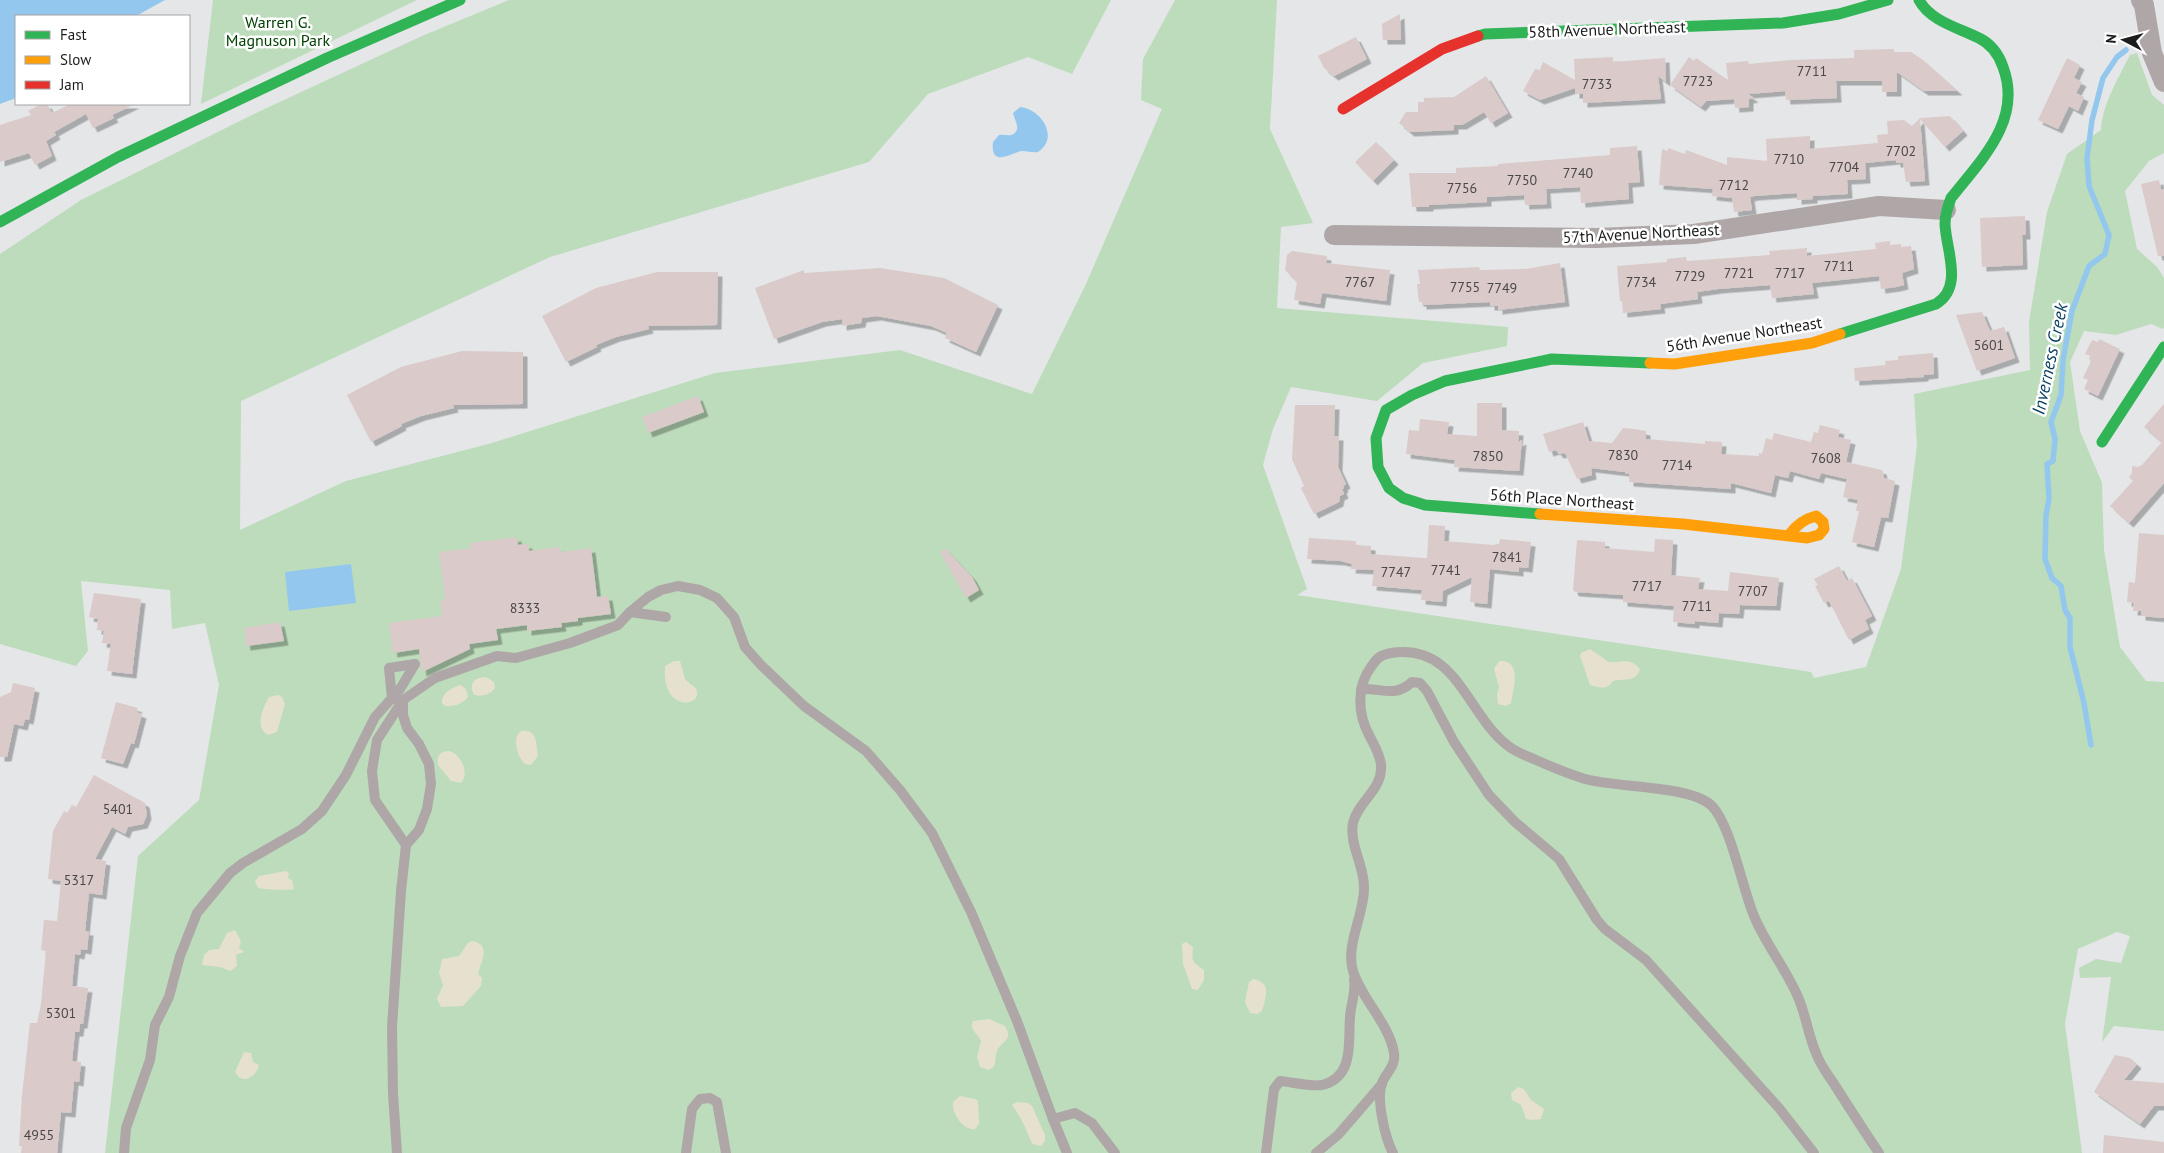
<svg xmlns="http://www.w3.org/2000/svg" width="2164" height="1153" font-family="'PT Sans',sans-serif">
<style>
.green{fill:#bcdcbb}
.sand{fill:#e5e1ce}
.water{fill:#94c7ee}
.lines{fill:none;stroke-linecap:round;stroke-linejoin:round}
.stream{stroke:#94c7ee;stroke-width:5.5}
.building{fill:#dacac9;filter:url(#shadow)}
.lane{stroke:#afa6a7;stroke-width:10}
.street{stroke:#afa6a7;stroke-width:20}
.fast{stroke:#30b455;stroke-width:11}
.slow{stroke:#ff9f0a;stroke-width:11}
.jam{stroke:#e5322d;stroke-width:11}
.labels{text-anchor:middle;stroke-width:5;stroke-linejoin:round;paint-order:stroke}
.number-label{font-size:14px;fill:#4b4848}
.park-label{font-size:16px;fill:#014102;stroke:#fff}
.street-label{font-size:16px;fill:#1b1c1d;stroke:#fff}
.water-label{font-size:18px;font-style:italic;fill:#003a5d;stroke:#fff}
</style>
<defs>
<filter id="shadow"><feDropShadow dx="4.5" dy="4.5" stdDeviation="0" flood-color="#0004"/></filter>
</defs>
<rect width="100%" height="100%" fill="#e4e6e8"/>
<g class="green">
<polygon points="213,0 417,0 201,104"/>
<path d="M509,0H1111L1072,74L1028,57L928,94L869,162L550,257L241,401L240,530L346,481L492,443L715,373L900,350L1032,394L1086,284L1162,109L1141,100L1143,59L1175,0H1277L1270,129L1313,223L1281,227L1277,308L1508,327L1507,346L1423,363L1377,401L1291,387L1273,429L1263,465L1307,589L1297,595L1811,672L1814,678L1866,667L1901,569L1917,446L1914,394L2030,370L2029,322L2047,212L2067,154L2101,130C2102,105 2119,77 2130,55L2137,53L2152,95L2164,105V153L2149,161L2125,191L2137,249L2157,267L2164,278V327L2163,329L2151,324L2116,335L2084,331L2070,362L2080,431L2102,483L2104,550L2120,647L2146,681L2164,682V1031L2114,1026L2102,1042L2111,977L2080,978L2079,968L2096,959L2121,963L2130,936L2117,932L2078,949L2065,1024L2082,1153H105L138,856L199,800L219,685L205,623L172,629L170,590L81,581L88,651L76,666L0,644V254L81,200L256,113L422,36Z"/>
</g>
<g class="sand">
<path d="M1590,649L1609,662C1623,663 1630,657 1640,669C1636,683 1624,678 1613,681C1608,690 1599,688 1590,685L1580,656L1581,653Z"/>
<path d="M674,661H680L685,679C688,683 694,685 696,689C705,707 661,714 665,666Z"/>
<path d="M1499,661C1522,659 1514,688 1511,703L1506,706L1498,704L1497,694L1499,687L1494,669Z"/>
<path d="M483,677L488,678L494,682L495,688C490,695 482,697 474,695C469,685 472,679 483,677Z"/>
<path d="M460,685L466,689L468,697C462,704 454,707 445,706L442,703C441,693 452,688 460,685Z"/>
<path d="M278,695L282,697L285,704L277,732L268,735C254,728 263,707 269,697Z"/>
<path d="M522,731C538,729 536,745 538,756L531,765L525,764C517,757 511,736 522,731Z"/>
<path d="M449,751C461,754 470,773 461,783L451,781L438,765C436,756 440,751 449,751Z"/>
<path d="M286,871L289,873L288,878L292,880L294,889C289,891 263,889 258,888L255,881L259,876Z"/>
<polygon points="235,930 241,941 239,948 244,952 236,955 237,966 230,971 220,967 202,965 204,955 209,950 219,949 227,933"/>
<path d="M472,941C492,944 481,962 478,974L482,978L481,986L463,1006L441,1007L437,999L443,985L439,973L442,959L459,956L468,943Z"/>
<path d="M1186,942L1193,947C1192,961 1191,961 1204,970V980L1198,990L1192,989L1183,964L1182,944Z"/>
<path d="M1253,979C1273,982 1265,999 1262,1011L1257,1014L1250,1013L1245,1002L1249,982Z"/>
<path d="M989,1019L1005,1026C1014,1041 1002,1040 997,1051C995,1056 996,1062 994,1067L988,1070L980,1067L977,1057L981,1041C978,1033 969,1031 973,1021Z"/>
<path d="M244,1052L251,1053L253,1062L259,1065C256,1077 243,1086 235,1072Z"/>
<polygon points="1518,1087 1524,1089 1531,1100 1544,1109 1541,1119 1533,1120 1526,1119 1521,1105 1512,1100 1511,1093"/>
<path d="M960,1096L975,1099L978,1101L979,1124L975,1129C963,1131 951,1112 953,1102Z"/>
<path d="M1017,1102L1028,1103L1032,1106L1045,1135V1141L1041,1146L1032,1144C1027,1131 1021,1117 1012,1105Z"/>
</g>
<g class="water">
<polygon points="0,0 165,0 136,16 16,16 16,98 0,104"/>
<path d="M1020,107C1041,109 1060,137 1038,152C1033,153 1028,151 1022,151C1013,152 990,169 993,142L999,135C1003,134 1007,136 1011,135C1023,131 1014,119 1013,113Z"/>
<polygon points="351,564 356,603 289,611 285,572"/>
</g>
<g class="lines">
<polyline class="stream" points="2091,745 2084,703 2070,647 2070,618 2065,610 2061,586 2052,578 2045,559 2046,515 2049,499 2047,464 2053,461 2055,439 2051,422 2061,395 2063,360 2072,311 2089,266 2105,254 2109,235 2089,186 2087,158 2092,120 2103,78 2117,57 2126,50"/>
</g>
<g class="building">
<polygon points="1400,14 1401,40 1383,40 1382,24"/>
<polygon points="1356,37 1367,59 1334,76 1324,68 1318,56"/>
<polygon points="1894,49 1894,52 1911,52 1923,60 1958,91 1924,91 1897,72 1897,92 1882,92 1882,81 1836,81 1837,98 1786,100 1785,91 1748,94 1754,98 1749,99 1749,107 1735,108 1734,99 1706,101 1701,107 1670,85 1689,57 1694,61 1696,58 1728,80 1726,63 1748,61 1749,64 1792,60 1854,58 1854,50"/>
<polygon points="1613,57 1613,62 1665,58 1666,82 1658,76 1661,99 1583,103 1583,94 1575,94 1575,88 1540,100 1523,91 1535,69 1540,70 1543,62 1575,80 1574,59"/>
<polygon points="2067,58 2080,65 2074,78 2082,82 2076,93 2084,97 2078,111 2069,106 2058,129 2038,120"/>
<polygon points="1486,76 1508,113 1491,123 1484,112 1462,125 1454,125 1454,130 1410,132 1399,123 1406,112 1418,112 1418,102 1424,102 1424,98 1454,97"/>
<polygon points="41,104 47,104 52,113 70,104 135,104 112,115 114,118 93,128 86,114 54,132 56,135 46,141 52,156 35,165 29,153 0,162 0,125 31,115 28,111"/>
<polygon points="1950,116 1963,131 1945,147 1920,119 1925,181 1906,182 1903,163 1896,163 1896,160 1865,163 1866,179 1847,180 1848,194 1813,196 1813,199 1797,200 1797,193 1754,196 1750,197 1752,210 1734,212 1732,198 1712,196 1713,189 1659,185 1662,149 1668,151 1668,148 1685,154 1686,150 1727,165 1727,157 1767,161 1766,139 1810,136 1810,149 1878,143 1877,135 1888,134 1887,121 1904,120 1912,126 1920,118"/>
<polygon points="1376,142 1394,160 1373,181 1355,162"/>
<polygon points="1637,146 1640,182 1628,183 1629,199 1581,203 1580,187 1546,189 1547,204 1525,205 1524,195 1487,197 1487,202 1429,205 1429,207 1412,207 1409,173 1456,173 1456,168 1498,166 1498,164 1610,155 1610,148"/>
<polygon points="2159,180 2161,190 2164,189 2164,256 2158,256 2141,184"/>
<polygon points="2025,216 2026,235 2022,235 2023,265 1982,267 1980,218"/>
<polygon points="1890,241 1890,245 1901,244 1901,247 1911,246 1914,269 1902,273 1904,285 1896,287 1881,289 1879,276 1812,283 1814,294 1772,298 1770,285 1718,289 1697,292 1698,299 1660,304 1661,309 1623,313 1622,301 1620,301 1617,266 1667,262 1667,259 1686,257 1687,261 1770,255 1769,251 1807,248 1807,256 1876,249 1875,243"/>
<polygon points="1292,251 1327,256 1326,263 1390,270 1386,301 1322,293 1320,304 1294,300 1297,282 1285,270 1287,255"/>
<polygon points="1560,263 1565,302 1498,310 1498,306 1490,306 1490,302 1422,305 1422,302 1419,302 1417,284 1420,284 1418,270 1479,267 1480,270 1526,269"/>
<polygon points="880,268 944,278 998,305 976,352 945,338 947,333 931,326 877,316 862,318 861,323 842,326 842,319 822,322 774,339 755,288 804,270 804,273"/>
<polygon points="657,272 718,272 717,325 648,326 649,329 616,337 596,345 597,347 566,362 542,316 596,288"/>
<polygon points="1982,312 1990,331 2004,327 2015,358 1977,371 1956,315"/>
<polygon points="2099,339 2120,349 2098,396 2084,389 2088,380 2083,378 2091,361 2089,360 2091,356 2085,354 2092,340 2098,342"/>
<polygon points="462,351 523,352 523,404 453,405 454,408 421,416 401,424 402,426 371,442 347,395 401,367"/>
<polygon points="1933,353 1934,374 1924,375 1924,377 1855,381 1854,368 1886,365 1885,361 1898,360 1898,356"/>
<polygon points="698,396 704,412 648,433 642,417"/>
<polygon points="1477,403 1502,403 1502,430 1519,431 1518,442 1522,440 1519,471 1454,467 1455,460 1406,454 1409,430 1419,431 1420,419 1449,422 1447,434 1477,436"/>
<polygon points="2164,404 2164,483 2129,523 2110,506 2133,481 2129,477 2132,473 2132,466 2138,467 2142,465 2162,442 2144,427"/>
<polygon points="1295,405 1335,405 1334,436 1339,436 1338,467 1346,484 1343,486 1344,488 1342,489 1344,494 1340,496 1339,502 1314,514 1301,488 1304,486 1292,459"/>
<polygon points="1583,422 1589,441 1612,443 1623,428 1634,429 1646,431 1646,439 1705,444 1705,441 1722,442 1721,454 1759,456 1759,453 1762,454 1766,438 1772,440 1774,433 1811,442 1814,432 1818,433 1820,425 1840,430 1838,437 1851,440 1846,462 1882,470 1884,478 1895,481 1888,518 1881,517 1874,547 1852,542 1859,511 1856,511 1858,500 1843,497 1847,479 1821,473 1819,479 1790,471 1788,478 1775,475 1771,493 1731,483 1731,489 1629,482 1629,474 1625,473 1625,472 1591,468 1592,475 1577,479 1565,453 1559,454 1556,450 1549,452 1543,434"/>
<polygon points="1429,525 1445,526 1444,541 1493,545 1499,544 1500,539 1531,542 1528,568 1519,567 1519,572 1490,569 1487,604 1470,602 1472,577 1443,591 1442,602 1421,600 1422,590 1372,586 1374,570 1351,569 1352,564 1341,561 1307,559 1309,538 1356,541 1356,545 1371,546 1371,554 1424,558 1427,558"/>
<polygon points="2139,533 2164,535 2164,618 2141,616 2141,611 2133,611 2134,603 2127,602 2129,582 2135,583"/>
<polygon points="517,537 518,545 528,544 529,551 560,547 561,552 591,548 597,597 608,596 611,614 578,618 578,621 561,623 562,627 527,631 527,625 496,629 498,640 469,644 470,649 422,672 419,649 393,653 389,623 442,616 440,601 445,600 439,552 471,548 470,543"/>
<polygon points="1655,539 1673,540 1671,575 1700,578 1698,589 1728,591 1730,572 1779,578 1776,606 1740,605 1739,614 1719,613 1718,623 1695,621 1695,624 1673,622 1674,606 1623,602 1623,595 1575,592 1573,590 1577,540 1605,542 1605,548 1654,552"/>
<polygon points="945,548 972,577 979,590 966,598 940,552"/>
<polygon points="1839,566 1847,581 1852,578 1872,616 1865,620 1869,629 1849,640 1829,601 1824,603 1815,586 1818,585 1814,579"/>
<polygon points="94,593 141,599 132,674 107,671 111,644 102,643 104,631 97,630 98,619 89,617"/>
<polygon points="280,622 284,641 246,646 244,628"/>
<polygon points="13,683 35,688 29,720 25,719 23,726 14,724 7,757 0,757 0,697 11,692"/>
<polygon points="116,702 138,708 136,712 142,714 134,744 131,743 123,764 101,758"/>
<polygon points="94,775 145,803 147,815 143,824 128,827 125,834 112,827 95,859 106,861 102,895 89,893 85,931 89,931 87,950 81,949 80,955 75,954 72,986 88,988 83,1024 80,1024 79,1032 75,1032 72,1061 81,1062 79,1082 74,1081 71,1113 61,1112 57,1153 21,1153 22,1146 19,1146 22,1095 30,1023 37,1023 41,1004 46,951 41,950 44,920 57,921 61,881 48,879 53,831 64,811 67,813 72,805 76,807"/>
<polygon points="2115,1055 2130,1058 2137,1064 2124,1080 2164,1083 2164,1106 2154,1106 2140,1124 2094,1092"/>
<polygon points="2104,1135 2164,1142 2164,1153 2103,1153"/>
</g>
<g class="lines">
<g class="lane">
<polyline points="630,612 648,597 661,590 678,586 700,590 717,598 734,617 745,647 760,664 804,706 866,751 900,790 932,833 971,912 1017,1021 1053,1119 1075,1113 1092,1123 1115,1153"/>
<polyline points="415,664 389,668 392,698 403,700 435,678 497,656 516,658 570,643 618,625 630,612 666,617"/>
<path d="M1361,689C1382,688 1395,698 1412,682L1420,683L1427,691L1454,742L1489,795L1515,822L1559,859L1597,920L1605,929L1646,960L1779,1108L1814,1153"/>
<polyline points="1053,1119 1067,1153"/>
<polyline points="124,1153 126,1128 150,1060 155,1025 169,997 180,956 197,913 230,873 243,863 302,829 322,811 346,775 375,717 400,689 415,664"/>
<polyline points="397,1153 393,1094 392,1027 401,891 406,845 419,830 427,809 431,784 429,764 419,744 407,728 403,715 403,700 377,740 372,771 375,800 406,845"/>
<polyline points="686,1153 692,1109 700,1099 710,1098 717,1102 726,1153"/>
<path d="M1266,1153L1274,1089L1280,1081C1291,1082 1312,1087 1322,1085C1355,1077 1348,1041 1350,1017C1351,1003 1356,993 1354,979"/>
<polyline points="1316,1153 1338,1135 1382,1084"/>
<path d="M1393,1153C1385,1138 1376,1099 1382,1083C1386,1072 1396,1067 1394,1053C1389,1023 1362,1000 1353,971C1345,945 1365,913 1364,887C1364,865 1349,844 1353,823C1358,801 1383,790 1381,765C1380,754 1374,745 1369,735C1358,714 1356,687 1371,667C1377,658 1380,655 1391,653C1457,643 1466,713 1507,745C1515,752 1527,756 1536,760C1552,767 1568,774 1585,779C1617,788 1691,785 1712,806C1731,826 1742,887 1754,916C1765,943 1786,969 1798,997C1806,1015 1808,1035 1816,1053C1820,1065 1829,1076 1836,1087C1850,1109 1864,1131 1879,1153"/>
</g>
<g class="street">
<polyline points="2141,0 2144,5 2152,53 2164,82"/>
<polyline points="1334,235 1597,238 1694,234 1879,206 1946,210"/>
</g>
<g class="fast">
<polyline points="1478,36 1485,34 1783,23 1839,14 1888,0"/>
<polyline points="0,222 118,157 327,58 460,0"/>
<path d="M1840,334L1936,304C1964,287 1946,250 1945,224C1945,215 1948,206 1951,198C1981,160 2023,120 2003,67C1999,55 1991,44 1979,38C1959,28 1930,21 1919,0"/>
<polyline points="2102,442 2164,347"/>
<polyline points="1540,514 1425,505 1403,498 1389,488 1378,467 1376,438 1386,410 1412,395 1445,381 1552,359 1650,363"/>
</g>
<g class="slow">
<polyline points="1650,363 1675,364 1812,343 1840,334"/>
<path d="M1540,514L1683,524L1807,538L1819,535L1824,529L1823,522L1816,516C1804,519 1796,525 1789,535"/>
</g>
<polyline class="jam" points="1343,109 1442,49 1478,36"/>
</g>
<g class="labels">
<g class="number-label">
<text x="1812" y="76">7711</text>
<text x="1698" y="86">7723</text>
<text x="1597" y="89">7733</text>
<text x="1901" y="156">7702</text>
<text x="1789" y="164">7710</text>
<text x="1844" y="172">7704</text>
<text x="1578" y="178">7740</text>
<text x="1522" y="185">7750</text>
<text x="1734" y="190">7712</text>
<text x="1462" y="193">7756</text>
<text x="1839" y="271">7711</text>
<text x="1739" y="278">7721</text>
<text x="1790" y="278">7717</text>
<text x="1690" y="281">7729</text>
<text x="1360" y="287">7767</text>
<text x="1641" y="287">7734</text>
<text x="1465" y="292">7755</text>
<text x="1502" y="293">7749</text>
<text x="1989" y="350">5601</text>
<text x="1623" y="460">7830</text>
<text x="1488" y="461">7850</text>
<text x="1826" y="463">7608</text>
<text x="1677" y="470">7714</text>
<text x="1507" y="562">7841</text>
<text x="1446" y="575">7741</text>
<text x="1396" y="577">7747</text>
<text x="1647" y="591">7717</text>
<text x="1753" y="596">7707</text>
<text x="1697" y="611">7711</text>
<text x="525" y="613">8333</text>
<text x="118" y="814">5401</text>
<text x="79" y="885">5317</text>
<text x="61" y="1018">5301</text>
<text x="39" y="1140">4955</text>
</g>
<g class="park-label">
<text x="278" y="28">Warren G.<tspan x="278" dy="18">Magnuson Park</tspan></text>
</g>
<g class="street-label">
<text transform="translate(1607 29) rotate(-2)" y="6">58th Avenue Northeast</text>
<text transform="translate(1641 233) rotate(-3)" y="6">57th Avenue Northeast</text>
<text transform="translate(1744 334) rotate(-9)" y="6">56th Avenue Northeast</text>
<text transform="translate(1562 499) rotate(4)" y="6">56th Place Northeast</text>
</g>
<g class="water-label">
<text transform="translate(2050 359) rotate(-78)" y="6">Inverness Creek</text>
</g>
</g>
<rect x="15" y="15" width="175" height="90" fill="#ffffff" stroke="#a4a4a5"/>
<rect x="25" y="31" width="25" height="8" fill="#30b455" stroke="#a4a4a5"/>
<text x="60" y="40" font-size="15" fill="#1b1c1d">Fast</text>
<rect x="25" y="56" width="25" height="8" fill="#ff9f0a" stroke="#a4a4a5"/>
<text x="60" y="65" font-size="15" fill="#1b1c1d">Slow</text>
<rect x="25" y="81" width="25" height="8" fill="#e5322d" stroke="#a4a4a5"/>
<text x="60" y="90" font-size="15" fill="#1b1c1d">Jam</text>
<g transform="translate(2124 40) rotate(276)" stroke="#ffffff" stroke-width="4" paint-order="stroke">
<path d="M0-4L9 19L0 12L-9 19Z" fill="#1b1c1d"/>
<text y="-8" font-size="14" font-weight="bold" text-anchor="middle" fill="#1b1c1d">N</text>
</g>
</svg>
